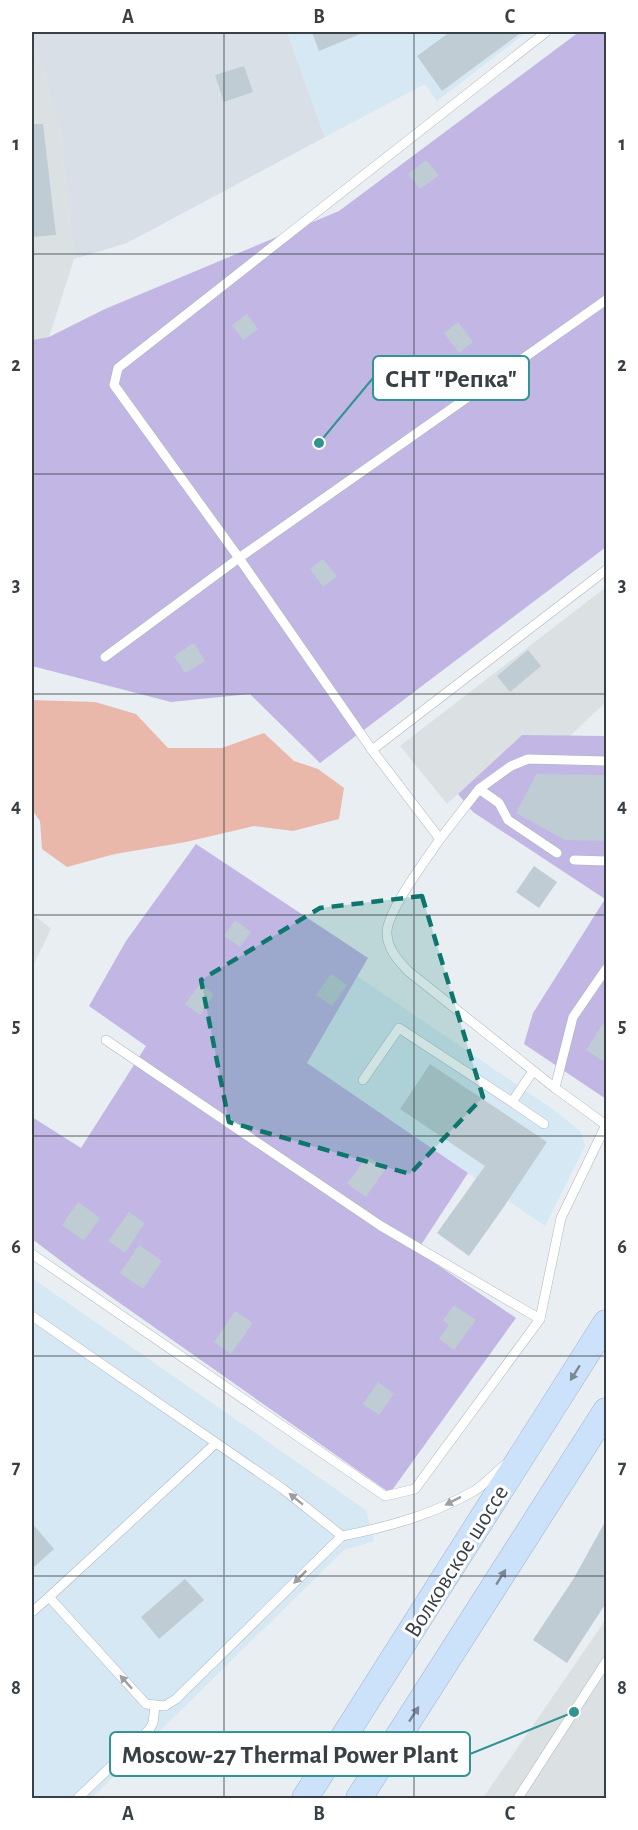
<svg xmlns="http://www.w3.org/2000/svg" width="638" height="1830" font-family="'Alegreya Sans',sans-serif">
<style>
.residential{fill:#d8dfe7}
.commercial{fill:#d6e8f3}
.industrial{fill:#dbe0e3}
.green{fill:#c1b6e4}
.water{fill:#eab8ab}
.building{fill:#bfccd4}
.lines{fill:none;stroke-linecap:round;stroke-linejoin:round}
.service-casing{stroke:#acb6be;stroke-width:10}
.secondary-casing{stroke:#9db4cf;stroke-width:27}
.service{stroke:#fff;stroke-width:9}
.secondary{stroke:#cce1fa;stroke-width:26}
.oneway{fill:#7b8897}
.oneway2{fill:#9ca0a2}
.marked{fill:#0f766e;fill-opacity:0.2;stroke:#0f766e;stroke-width:4.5;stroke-dasharray:12 8;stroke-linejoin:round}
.grid{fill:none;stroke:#384046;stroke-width:1.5;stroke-opacity:0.55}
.labels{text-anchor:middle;stroke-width:6;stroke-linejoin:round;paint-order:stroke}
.street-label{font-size:24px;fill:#384046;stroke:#fff}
.leader{fill:none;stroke:#329492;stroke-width:2}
.callout-dot{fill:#329492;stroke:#fff;stroke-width:2}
.callout{fill:#fff;stroke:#329492;stroke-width:2}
.callout-label{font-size:26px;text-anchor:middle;font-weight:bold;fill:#384046}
.neatline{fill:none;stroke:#384046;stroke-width:2}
.grid-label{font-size:20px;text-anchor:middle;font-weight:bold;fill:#384046}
</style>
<rect width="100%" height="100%" fill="#e9eef3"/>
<polygon class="residential" points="32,32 287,32 325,137 127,243 74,259 60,130"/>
<g class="commercial">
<polygon points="287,32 527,32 437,101 425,84 325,137"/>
<polygon points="357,976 554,1110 581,1132 585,1146 545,1226 307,1063"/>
<polygon points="32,1278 366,1510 374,1541 344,1550 92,1798 32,1798"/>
</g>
<g class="industrial">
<polygon points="32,32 60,130 74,259 49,337 32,340"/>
<polygon points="606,587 606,702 570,736 522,735 447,804 400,746"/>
<polygon points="32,913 51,929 32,968"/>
<polygon points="606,1617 606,1798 483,1798 602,1625"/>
</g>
<g class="green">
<polygon points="579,32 606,32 606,547 320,763 250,694 171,702 32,666 32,340 49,337 105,309 339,211"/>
<polygon points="522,735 606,736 606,1099 524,1044 533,1013 605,899 473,812 458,794"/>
<polygon points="196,844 368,958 307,1063 468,1173 417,1251 516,1318 390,1493 77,1273 32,1239 32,1117 81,1148 146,1046 89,1006 126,941"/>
</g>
<polygon class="water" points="32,700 95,702 136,714 168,748 222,748 264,733 294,761 318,769 344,788 339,819 293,831 254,826 186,842 115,854 67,867 42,849 40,821 32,810"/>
<g class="building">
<polygon points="312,32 365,32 319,51"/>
<polygon points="450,32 522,32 442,91 417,56"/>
<polygon points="244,66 253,92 224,102 215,75"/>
<polygon points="32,124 43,124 56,235 32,237"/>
<polygon points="426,160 439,175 420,189 408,174"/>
<polygon points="247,314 258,329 243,340 232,325"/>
<polygon points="458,322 473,342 459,353 444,333"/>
<polygon points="323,559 337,576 323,587 310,569"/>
<polygon points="194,643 205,661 185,673 174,656"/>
<polygon points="528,650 541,666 510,692 497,676"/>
<polygon points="536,774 606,775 606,841 565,840 516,813"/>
<polygon points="534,866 557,882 539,908 516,892"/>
<polygon points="235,920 251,932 240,947 224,936"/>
<polygon points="331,974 347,985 332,1006 316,995"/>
<polygon points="200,984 214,994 200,1015 185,1004"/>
<polygon points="606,1019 606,1063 586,1050"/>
<polygon points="430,1064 547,1142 501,1211 469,1256 437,1233 485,1166 400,1109"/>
<polygon points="367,1156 386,1168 366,1197 347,1184"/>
<polygon points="78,1202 100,1218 84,1241 62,1225"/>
<polygon points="129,1212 145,1223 125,1253 108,1241"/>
<polygon points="139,1245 162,1261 143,1289 120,1273"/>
<polygon points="454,1305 476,1320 454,1350 439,1339 449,1325 443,1320"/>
<polygon points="235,1311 253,1323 231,1354 214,1342"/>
<polygon points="378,1382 394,1394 379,1415 363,1404"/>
<polygon points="606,1520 606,1603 567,1663 533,1640 574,1578"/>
<polygon points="32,1523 54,1549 32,1569"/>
<polygon points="185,1579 204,1600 159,1639 141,1617"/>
</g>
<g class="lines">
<defs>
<g id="service">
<path d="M546,32L118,368L114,385L239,558L372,750L440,839C427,858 385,914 387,934C388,950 398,960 408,971L555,1088"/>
<polyline points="105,657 239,558 606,300"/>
<polyline points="372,750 606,570"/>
<polyline points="479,789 499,803 508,820 557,853"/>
<polyline points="440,839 479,789 511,766 528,759 606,761"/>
<polyline points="574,860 606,861"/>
<polyline points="606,969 573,1017 555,1088 606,1125"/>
<polyline points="106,1040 381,1226 540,1319 561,1218 606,1125"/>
<polyline points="363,1080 399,1028 512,1102 533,1071"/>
<polyline points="512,1102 544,1124"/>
<polyline points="32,1254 385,1496 415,1489 540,1319"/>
<polyline points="32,1316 283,1489 342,1536"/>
<polyline points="49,1597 216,1443"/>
<path d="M32,1612L49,1597L146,1704L165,1706L176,1699L342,1536C388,1527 432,1515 474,1491C485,1484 495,1473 506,1464"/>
<polyline points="78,1798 149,1730 153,1723 155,1706"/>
<polyline points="518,1798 606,1662"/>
</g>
<g id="secondary">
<polyline points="305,1798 606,1323"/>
<polyline points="359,1798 606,1411"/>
</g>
</defs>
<use href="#service" class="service-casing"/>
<use href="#secondary" class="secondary-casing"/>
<use href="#service" class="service"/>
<use href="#secondary" class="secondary"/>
</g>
<defs><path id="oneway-solid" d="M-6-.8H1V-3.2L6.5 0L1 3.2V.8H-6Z" transform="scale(1.5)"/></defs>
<g class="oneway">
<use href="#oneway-solid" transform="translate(575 1373) rotate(122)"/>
<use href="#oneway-solid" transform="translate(501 1577) rotate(-58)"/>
<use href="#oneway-solid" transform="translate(414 1714) rotate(-57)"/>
</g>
<g class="oneway2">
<use href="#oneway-solid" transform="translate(296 1499) rotate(-141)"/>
<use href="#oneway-solid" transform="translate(453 1501) rotate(153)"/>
<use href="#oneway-solid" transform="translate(300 1577) rotate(135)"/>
<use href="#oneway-solid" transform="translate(126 1682) rotate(-132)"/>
</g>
<path class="marked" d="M422,896L483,1097L410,1174L229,1122L201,980L320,908Z"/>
<path class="grid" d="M224,32V1798M414,32V1798M32,254H606M32,474H606M32,694H606M32,915H606M32,1136H606M32,1356H606M32,1576H606"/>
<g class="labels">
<g class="street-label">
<text transform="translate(456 1561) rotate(-58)" y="8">Волковское шоссе</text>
</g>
</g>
<path class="leader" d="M319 443L373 378M574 1712L470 1754"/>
<g class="callout-dot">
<circle cx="319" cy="443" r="6"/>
<circle cx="574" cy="1712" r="6"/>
</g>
<g class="callout">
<rect x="373" y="356" width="156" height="44" rx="6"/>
<rect x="110" y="1732" width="360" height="44" rx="6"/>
</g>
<g class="callout-label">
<text x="451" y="387">СНТ "Репка"</text>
<text x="290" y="1763">Moscow-27 Thermal Power Plant</text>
</g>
<rect width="638" height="1830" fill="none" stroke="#ffffff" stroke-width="66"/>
<rect x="33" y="33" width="572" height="1764" class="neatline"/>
<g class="grid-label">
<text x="128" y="23">A</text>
<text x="319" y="23">B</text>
<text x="510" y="23">C</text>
<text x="16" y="150">1</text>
<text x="622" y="150">1</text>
<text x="16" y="371">2</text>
<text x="622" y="371">2</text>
<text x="16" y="591">3</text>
<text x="622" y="591">3</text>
<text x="16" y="812">4</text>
<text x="622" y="812">4</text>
<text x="16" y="1032">5</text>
<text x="622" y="1032">5</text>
<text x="16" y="1253">6</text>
<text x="622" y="1253">6</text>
<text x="16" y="1473">7</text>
<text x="622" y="1473">7</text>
<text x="16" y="1694">8</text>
<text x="622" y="1694">8</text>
<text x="128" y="1820">A</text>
<text x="319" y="1820">B</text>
<text x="510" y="1820">C</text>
</g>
</svg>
